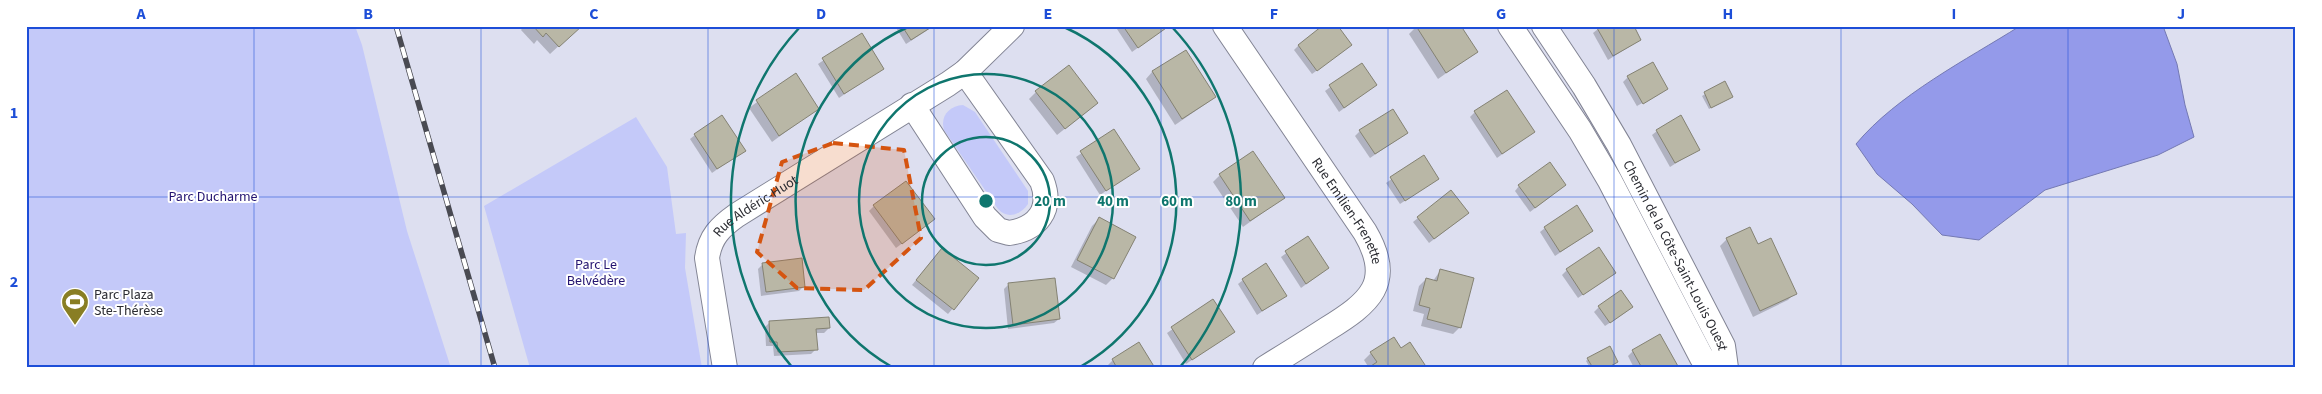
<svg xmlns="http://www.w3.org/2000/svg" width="2322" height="394" font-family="'Source Sans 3',sans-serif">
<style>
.green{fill:#c4c9f9}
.water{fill:#949aea;stroke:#7479b3}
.shadow{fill:#0003}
.building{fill:#b9b7a6;stroke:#848273}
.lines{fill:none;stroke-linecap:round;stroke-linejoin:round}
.minor-casing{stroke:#828494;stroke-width:26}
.minor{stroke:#fff;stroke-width:24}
.rail-casing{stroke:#494a52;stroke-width:5.5}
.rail{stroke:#fff;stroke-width:4;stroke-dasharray:11;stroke-linecap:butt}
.marked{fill:#d55410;fill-opacity:0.2;stroke:#d55410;stroke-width:4;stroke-dasharray:10 6;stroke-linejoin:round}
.grid{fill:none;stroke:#1d4ed8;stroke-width:1;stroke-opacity:0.55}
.ring{fill:none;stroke:#0f766e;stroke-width:2.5}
.labels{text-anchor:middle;stroke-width:4;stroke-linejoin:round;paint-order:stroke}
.park-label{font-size:14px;fill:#231370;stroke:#fff}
.street-label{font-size:14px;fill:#2b2c32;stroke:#fff}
.poi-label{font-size:14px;fill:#2b2c32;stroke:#fff;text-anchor:start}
.centre{fill:#0f766e;stroke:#fff;stroke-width:2.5}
.ring-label{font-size:15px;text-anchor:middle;font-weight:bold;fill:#0f766e;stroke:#fff;stroke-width:4;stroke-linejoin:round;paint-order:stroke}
.neatline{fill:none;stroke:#1d4ed8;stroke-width:2}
.grid-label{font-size:16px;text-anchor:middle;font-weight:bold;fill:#1d4ed8}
</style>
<rect width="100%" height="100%" fill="#dddff0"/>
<g class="green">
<polygon points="26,26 355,26 362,45 407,231 451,368 26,368"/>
<path d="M963,105L975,112L1028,191V204C1021,214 1008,220 998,209L944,130C940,116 949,106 963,105Z"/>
<polygon points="636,117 667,167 676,234 686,233 685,268 702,368 530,368 484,206"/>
</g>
<path class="water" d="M2020,26H2163L2177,64L2185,105L2194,137L2158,155L2045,190L1979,240L1942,235L1912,204L1877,174L1856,144C1897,95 1966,60 2020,26Z"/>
<g class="shadow">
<polygon points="524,26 580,26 550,54 537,40 534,44 521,30"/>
<polygon points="895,26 934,26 906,44"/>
<polygon points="1115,26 1168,26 1132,52"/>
<polygon points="1417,26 1476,52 1438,79 1409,34"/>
<polygon points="1598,29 1640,40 1608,60 1593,33"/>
<polygon points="861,35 882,68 839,98 818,64"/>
<polygon points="1299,45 1345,50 1312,74 1294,50"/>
<polygon points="1186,51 1214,96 1207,103 1175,125 1146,79 1152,72"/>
<polygon points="1361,64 1375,85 1339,112 1325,91"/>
<polygon points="795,74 818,108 772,142 749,108"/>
<polygon points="1628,77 1667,89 1637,106 1638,108 1623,82"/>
<polygon points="1724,83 1729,99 1709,109 1702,96"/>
<polygon points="1036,92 1097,103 1057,135 1029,99"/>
<polygon points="1475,112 1533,132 1497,158 1470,117"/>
<polygon points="1114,131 1138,169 1100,195 1076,157"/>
<polygon points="1360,131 1407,133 1370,158 1355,136"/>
<polygon points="1657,131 1698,149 1670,167 1652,135"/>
<polygon points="695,135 744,150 712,173 690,139"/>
<polygon points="1423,157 1438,179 1400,204 1386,183"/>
<polygon points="1220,175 1283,198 1243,227 1213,182"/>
<polygon points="1565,185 1530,212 1515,191 1519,186"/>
<polygon points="874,206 928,224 896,248 869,211"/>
<polygon points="1418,218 1462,218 1429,243 1413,222"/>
<polygon points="1099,219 1113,278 1106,285 1071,267 1092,226"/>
<polygon points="1545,228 1592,231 1555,256 1540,232"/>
<polygon points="1308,237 1328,268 1301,288 1281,257"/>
<polygon points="1727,239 1795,293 1788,300 1753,317 1720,246"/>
<polygon points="937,254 978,279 948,314 912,285"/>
<polygon points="763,264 804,286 799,291 761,296 758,269"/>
<polygon points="1567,270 1614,273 1578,298 1562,275"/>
<polygon points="1440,271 1460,327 1453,334 1421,326 1424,314 1413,311 1419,286 1426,279 1433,281"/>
<polygon points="1243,280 1285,296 1257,315 1238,284"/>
<polygon points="1009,284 1059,319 1054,323 1008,329 1004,289"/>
<polygon points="1213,301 1233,332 1186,364 1167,333"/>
<polygon points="1599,307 1626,312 1605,326 1594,312"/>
<polygon points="770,322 829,328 824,333 815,333 816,349 811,354 774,356 773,346 766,346 765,327"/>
<polygon points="1138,344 1154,368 1110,368 1108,365 1113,360"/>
<polygon points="1401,350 1369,368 1364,360 1371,353"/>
<polygon points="1633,351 1677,368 1634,368 1628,356"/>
<polygon points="1588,359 1607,368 1590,368 1586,361"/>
</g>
<g class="building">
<polygon points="533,26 582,26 559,47 546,33 543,37"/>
<polygon points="902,26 933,26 911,40"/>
<polygon points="1123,26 1169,26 1138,48"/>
<polygon points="1322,26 1338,26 1352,45 1317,71 1298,45"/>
<polygon points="1416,26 1461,26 1478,52 1446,73"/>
<polygon points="1600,26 1634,26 1641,40 1613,56 1597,28"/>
<polygon points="862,33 884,69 844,94 822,58"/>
<polygon points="1186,50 1216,97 1182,119 1152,71"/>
<polygon points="1653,62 1668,89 1643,104 1627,76"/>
<polygon points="1362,63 1377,85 1344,108 1329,85"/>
<polygon points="1069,65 1098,103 1065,129 1035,91"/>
<polygon points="796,73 819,109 779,136 756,100"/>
<polygon points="1725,81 1733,97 1711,108 1704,92"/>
<polygon points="1507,90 1535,132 1502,154 1474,111"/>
<polygon points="1393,109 1408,133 1375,154 1359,130"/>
<polygon points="722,115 746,151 717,169 694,134"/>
<polygon points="1681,115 1700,150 1675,163 1656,130"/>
<polygon points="1114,129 1140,169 1106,191 1080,151"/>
<polygon points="1253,151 1285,198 1250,221 1219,174"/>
<polygon points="1424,155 1439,179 1405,201 1390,177"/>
<polygon points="1550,162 1566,185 1535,208 1518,185"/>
<polygon points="906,181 935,219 902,244 873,205"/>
<polygon points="1451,190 1469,213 1434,239 1417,217"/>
<polygon points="1577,205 1593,231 1560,252 1544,227"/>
<polygon points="1099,217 1136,237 1114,279 1077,260"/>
<polygon points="1750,227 1758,244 1771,238 1797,294 1760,311 1726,238"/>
<polygon points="1308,236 1329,268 1306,284 1285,251"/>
<polygon points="1599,247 1616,273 1583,295 1566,269"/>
<polygon points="942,248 979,278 954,310 916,280"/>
<polygon points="802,258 805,287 766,292 762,263"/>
<polygon points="1266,263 1287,296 1262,311 1242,279"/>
<polygon points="1440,269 1474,278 1461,328 1427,319 1430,308 1419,305 1426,278 1437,281"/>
<polygon points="1055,278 1060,319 1013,325 1008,283"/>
<polygon points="1621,290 1633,307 1610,323 1598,306"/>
<polygon points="1213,299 1235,332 1192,360 1171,327"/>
<polygon points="829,317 830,328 816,329 818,350 778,352 777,342 770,342 769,321"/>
<polygon points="1660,334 1679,368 1642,368 1632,350"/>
<polygon points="1394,337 1401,348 1410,342 1427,368 1368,368 1377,362 1370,352"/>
<polygon points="1139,342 1155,368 1117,368 1112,359"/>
<polygon points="1610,346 1618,362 1607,368 1593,368 1587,358"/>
</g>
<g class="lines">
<defs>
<g id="minor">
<path id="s1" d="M1225,26L1365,232C1395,283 1369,303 1327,329C1307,342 1286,355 1265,368"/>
<polyline points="1510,26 1580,130 1610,181 1702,358 1713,368"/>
<path id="s2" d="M1544,26L1584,86L1619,145L1723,346L1726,368"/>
<path d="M912,105L985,217L998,230L1009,233C1037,229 1053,210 1042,181L965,72"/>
<path id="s3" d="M725,368L707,258C710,237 720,227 737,215L948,84L965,72L1012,26"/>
</g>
</defs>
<use href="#minor" class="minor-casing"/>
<use href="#minor" class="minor"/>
<defs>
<polyline id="rail" points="396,26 495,368"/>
</defs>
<use href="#rail" class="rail-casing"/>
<use href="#rail" class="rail"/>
</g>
<path class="marked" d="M833,143L904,150L921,238L864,290L797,288L757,252L782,162Z"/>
<path class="grid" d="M254,26V368M481,26V368M708,26V368M934,26V368M1161,26V368M1388,26V368M1614,26V368M1841,26V368M2068,26V368M26,197H2296"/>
<g class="ring">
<circle cx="986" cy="201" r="64"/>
<circle cx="986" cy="201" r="127"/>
<path d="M892 367A191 191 0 0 1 908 27M1064 27A191 191 0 0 1 1080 367"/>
<path d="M792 367A255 255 0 0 1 800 27M1172 27A255 255 0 0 1 1180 367"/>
</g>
<defs>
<symbol id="stadium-pin" viewBox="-11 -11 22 30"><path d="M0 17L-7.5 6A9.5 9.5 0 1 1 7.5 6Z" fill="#897e24" stroke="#fff"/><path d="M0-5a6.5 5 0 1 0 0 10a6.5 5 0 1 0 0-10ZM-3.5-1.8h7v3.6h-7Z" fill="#fff"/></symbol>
</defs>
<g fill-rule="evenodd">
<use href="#stadium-pin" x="59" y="286" width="32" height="43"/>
</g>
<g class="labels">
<g class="park-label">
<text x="213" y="201">Parc Ducharme</text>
<text x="596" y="269">Parc Le<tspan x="596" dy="16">Belvédère</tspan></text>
</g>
<g class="street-label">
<text dy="5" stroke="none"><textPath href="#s3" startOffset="186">Rue Aldéric-Huot</textPath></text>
<text dy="5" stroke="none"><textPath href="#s1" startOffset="222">Rue Emilien-Frenette</textPath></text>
<text dy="5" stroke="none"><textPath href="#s2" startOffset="265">Chemin de la Côte-Saint-Louis Ouest</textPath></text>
</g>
<g class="poi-label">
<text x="94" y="299">Parc Plaza<tspan x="94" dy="16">Ste-Thérèse</tspan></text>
</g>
</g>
<circle cx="986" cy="201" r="8" class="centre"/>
<g class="ring-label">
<text x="1050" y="206">20 m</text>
<text x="1113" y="206">40 m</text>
<text x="1177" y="206">60 m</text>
<text x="1241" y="206">80 m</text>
</g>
<rect width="2322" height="394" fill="none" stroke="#ffffff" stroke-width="55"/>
<rect x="28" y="28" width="2266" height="338" class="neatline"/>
<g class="grid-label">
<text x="141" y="19">A</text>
<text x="368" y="19">B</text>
<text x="594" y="19">C</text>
<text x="821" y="19">D</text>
<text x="1048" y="19">E</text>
<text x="1274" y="19">F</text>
<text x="1501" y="19">G</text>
<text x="1728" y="19">H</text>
<text x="1954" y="19">I</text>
<text x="2181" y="19">J</text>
<text x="14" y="118">1</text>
<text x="14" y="287">2</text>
</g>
</svg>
